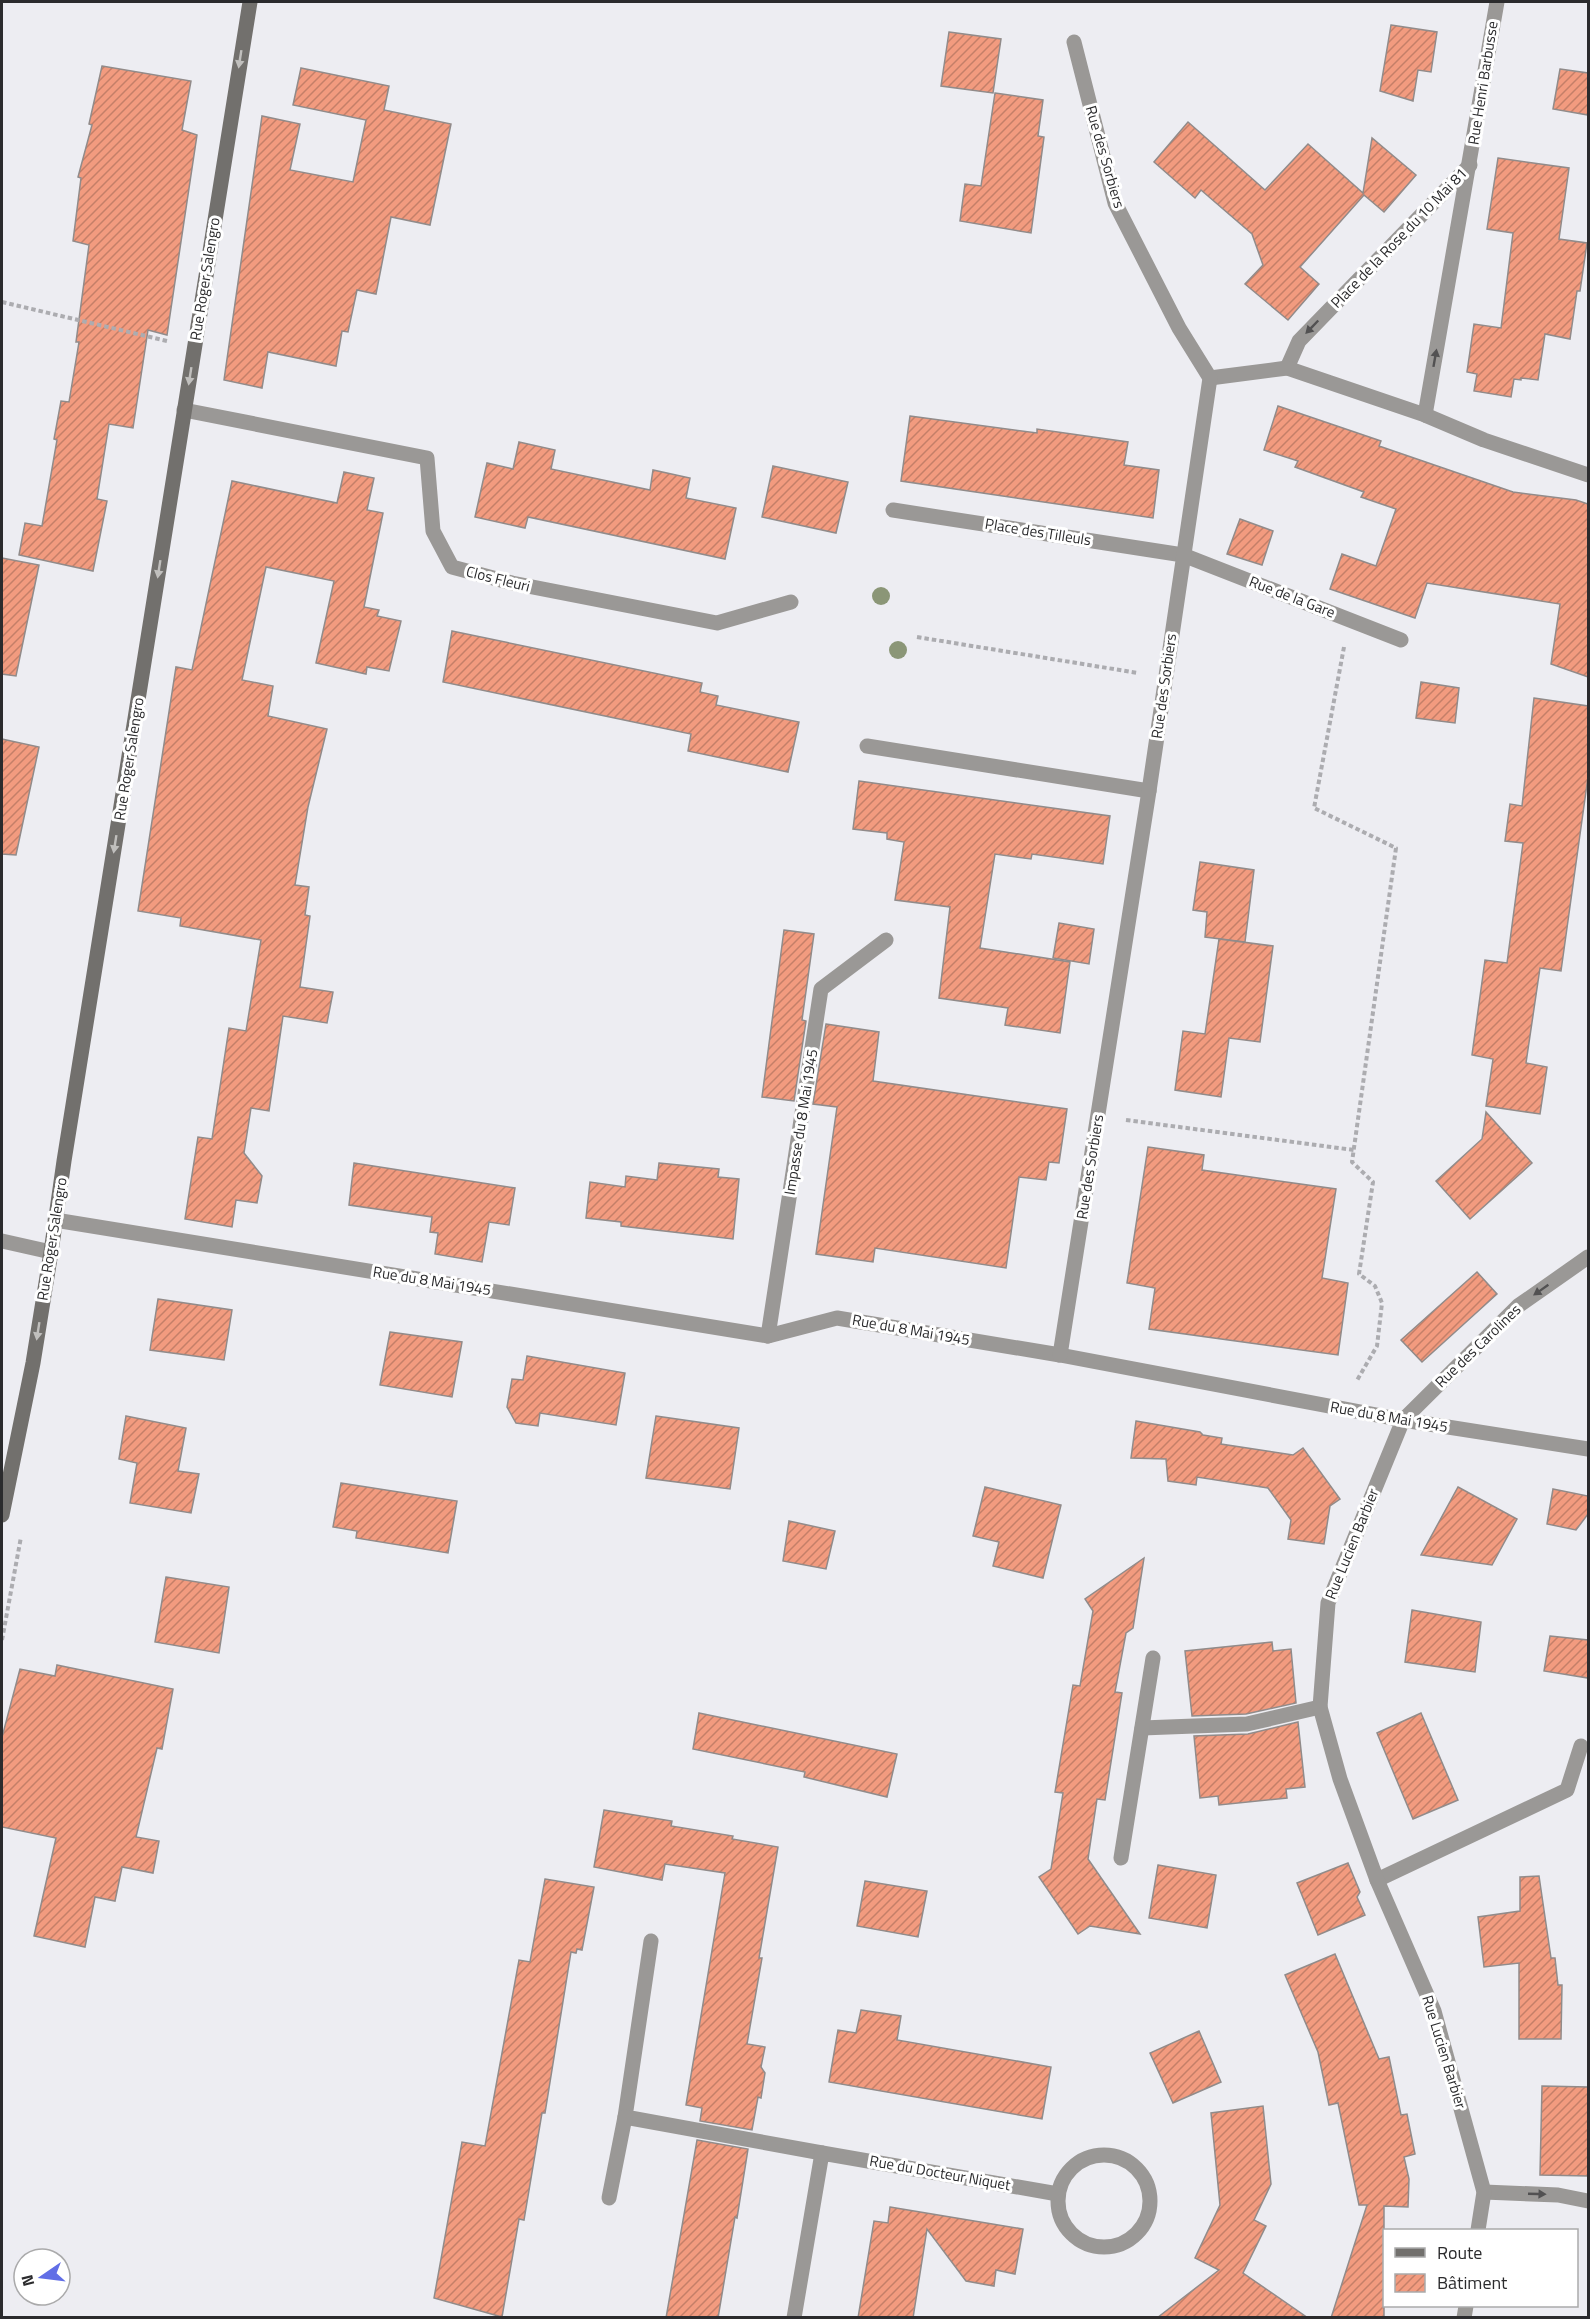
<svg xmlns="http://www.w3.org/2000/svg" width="1590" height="2319" font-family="'Titillium Web',sans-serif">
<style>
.building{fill:url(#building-hatch);stroke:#918b8a;stroke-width:1.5}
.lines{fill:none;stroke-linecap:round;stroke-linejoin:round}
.path{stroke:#acacb0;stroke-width:4;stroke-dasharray:4.5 3;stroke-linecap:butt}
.lane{stroke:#9a9896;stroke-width:15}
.street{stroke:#9a9896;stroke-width:15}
.secondary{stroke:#72706d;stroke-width:15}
.tree{fill:#8b9677}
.oneway{fill:#c0bfbd}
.oneway2{fill:#525152}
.labels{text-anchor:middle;stroke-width:6;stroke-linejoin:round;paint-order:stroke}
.street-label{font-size:15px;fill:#2b2b2d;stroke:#fff}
</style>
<defs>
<pattern id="building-hatch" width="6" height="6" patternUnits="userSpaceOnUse" patternTransform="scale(1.5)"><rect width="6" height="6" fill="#f29b7f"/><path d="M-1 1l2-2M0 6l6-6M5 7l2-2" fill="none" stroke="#c47f68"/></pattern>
</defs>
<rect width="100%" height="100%" fill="#ededf2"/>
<g class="building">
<polygon points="1391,25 1437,32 1431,72 1418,70 1413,101 1380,91"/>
<polygon points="949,32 1001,39 993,93 941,86"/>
<polygon points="102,66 191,81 182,130 197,135 167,335 148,330 133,428 109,424 97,499 107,501 93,571 19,555 25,523 42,526 57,440 54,439 61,401 69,402 79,342 76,342 89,245 73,241 81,178 78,177 92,125 89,124"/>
<polygon points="301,68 389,86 384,110 451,124 430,225 391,217 376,294 357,290 348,332 342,331 336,366 268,352 262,388 224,380 262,116 300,124 290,170 353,182 366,120 293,105"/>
<polygon points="1560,69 1588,73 1588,115 1553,109"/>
<polygon points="995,93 1043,100 1038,136 1044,137 1031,233 960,221 965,184 981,186"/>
<polygon points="1188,122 1265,190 1308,144 1363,193 1372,138 1416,175 1384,212 1364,195 1300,267 1319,284 1288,320 1245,284 1263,265 1252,234 1201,190 1195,198 1154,162"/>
<polygon points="1498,158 1569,168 1559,239 1587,243 1580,291 1577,291 1570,339 1545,334 1538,380 1521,378 1521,380 1514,379 1511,397 1474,391 1477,374 1467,372 1474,324 1501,328 1513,233 1487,229"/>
<polygon points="1278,406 1381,441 1379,446 1513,492 1576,500 1588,504 1588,677 1551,664 1560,604 1427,583 1415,618 1330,589 1342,554 1376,566 1396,509 1361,497 1364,492 1295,467 1298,461 1264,450"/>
<polygon points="910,416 1037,433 1037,429 1128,442 1124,465 1159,470 1153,518 901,481"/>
<polygon points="519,442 555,450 551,469 650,490 653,470 690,478 686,498 736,508 725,559 528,517 525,528 475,517 487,463 513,469"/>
<polygon points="773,466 848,482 836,533 762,517"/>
<polygon points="344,472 374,478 367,510 383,513 364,607 379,610 377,616 401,621 389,671 367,667 366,674 316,663 334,581 266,567 242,680 273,686 268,716 327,729 308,807 295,885 309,887 305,915 310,916 300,987 333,992 327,1023 283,1016 269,1111 251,1108 244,1153 262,1176 257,1203 236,1200 232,1227 185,1219 198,1137 212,1139 229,1028 246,1031 261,940 180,926 181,918 138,911 176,667 192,670 232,481 337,503"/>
<polygon points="1240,519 1273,531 1262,565 1227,554"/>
<polygon points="2,558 39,565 16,676 2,674"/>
<polygon points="452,631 702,683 700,692 718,696 716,705 799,722 788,772 688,751 691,734 443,682"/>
<polygon points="1421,682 1459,688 1455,723 1416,718"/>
<polygon points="1534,698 1588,706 1588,777 1561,971 1540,968 1526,1063 1547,1067 1540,1114 1486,1106 1493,1059 1472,1055 1485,960 1507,963 1523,843 1505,841 1510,804 1522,806"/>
<polygon points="2,739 39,747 16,855 2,854"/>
<polygon points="859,781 1110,816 1103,864 1032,854 1031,859 995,854 980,948 1070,962 1060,1033 1005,1025 1008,1008 939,998 950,907 895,900 904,842 887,839 887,833 853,829"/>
<polygon points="1200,862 1254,870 1245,942 1205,937 1207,912 1193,910"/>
<polygon points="1059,923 1094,929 1089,964 1053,958"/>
<polygon points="784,930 814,934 802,1020 806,1021 794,1101 762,1097"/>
<polygon points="1219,939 1273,946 1260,1042 1229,1038 1221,1097 1175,1090 1183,1031 1205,1034"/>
<polygon points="826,1024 879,1032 873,1081 1067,1109 1059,1163 1049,1162 1046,1180 1019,1177 1006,1268 875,1248 873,1262 816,1254 837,1107 813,1104"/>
<polygon points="1486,1112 1532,1163 1470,1219 1436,1181 1482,1139"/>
<polygon points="1148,1147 1204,1155 1202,1170 1336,1189 1322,1278 1348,1283 1338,1355 1149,1329 1155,1288 1127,1283"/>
<polygon points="354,1163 515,1188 509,1225 489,1222 482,1262 435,1254 438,1233 430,1232 432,1217 349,1205"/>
<polygon points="659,1163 719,1169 718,1177 739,1179 733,1239 621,1226 621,1222 586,1218 590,1182 625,1187 626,1176 657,1180"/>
<polygon points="1477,1272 1497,1294 1422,1362 1401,1340"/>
<polygon points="158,1299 232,1310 224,1360 150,1350"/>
<polygon points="390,1332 462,1342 452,1397 380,1385"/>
<polygon points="527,1356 625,1373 616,1425 540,1413 538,1426 516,1423 507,1407 512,1379 523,1380"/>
<polygon points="126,1416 186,1428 178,1471 199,1474 191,1513 130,1503 137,1463 119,1459"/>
<polygon points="656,1416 739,1428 730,1489 646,1478"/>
<polygon points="1136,1421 1200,1432 1203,1435 1222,1438 1221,1444 1293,1455 1303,1448 1340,1499 1330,1506 1324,1544 1288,1539 1291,1520 1268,1488 1197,1477 1196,1485 1168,1481 1166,1459 1131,1458"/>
<polygon points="341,1483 457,1501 448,1553 356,1538 357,1531 333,1527"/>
<polygon points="985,1487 1061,1505 1043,1578 993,1566 999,1542 973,1536"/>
<polygon points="1458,1487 1517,1519 1492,1565 1421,1555"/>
<polygon points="1553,1489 1588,1496 1588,1514 1576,1530 1547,1524"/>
<polygon points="789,1521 835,1531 826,1569 783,1561"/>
<polygon points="1144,1558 1133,1628 1126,1633 1115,1692 1122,1693 1105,1800 1097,1799 1088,1859 1140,1934 1090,1926 1078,1934 1039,1877 1051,1869 1063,1793 1055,1792 1073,1685 1080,1686 1093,1611 1085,1599"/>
<polygon points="166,1577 229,1587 219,1653 155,1642"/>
<polygon points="1412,1610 1481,1622 1475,1672 1405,1662"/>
<polygon points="1550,1636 1588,1640 1588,1678 1544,1671"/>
<polygon points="1272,1642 1273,1651 1291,1649 1296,1703 1246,1714 1192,1716 1185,1651"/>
<polygon points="57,1665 173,1689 162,1749 157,1748 136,1837 159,1841 153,1873 122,1867 115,1901 95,1897 85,1947 34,1936 56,1838 2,1827 2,1737 20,1669 55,1676"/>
<polygon points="699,1713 897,1754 887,1797 804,1777 805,1772 693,1749"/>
<polygon points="1421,1713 1458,1800 1413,1819 1377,1733"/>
<polygon points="1298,1722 1305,1787 1286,1789 1287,1798 1219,1805 1218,1796 1200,1798 1194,1736 1248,1734"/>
<polygon points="604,1810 672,1821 671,1826 733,1836 732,1839 778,1847 759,1958 762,1958 747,2044 765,2047 761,2067 765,2073 761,2098 758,2097 752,2130 700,2121 702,2108 686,2105 725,1873 665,1864 662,1880 594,1867"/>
<polygon points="1348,1863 1360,1892 1357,1897 1365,1915 1318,1935 1297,1883"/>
<polygon points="1158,1865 1216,1875 1207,1928 1149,1918"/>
<polygon points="1539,1876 1551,1958 1555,1958 1558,1985 1562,1985 1561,2039 1519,2039 1519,1963 1484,1967 1478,1917 1520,1911 1520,1877"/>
<polygon points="545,1879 594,1887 582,1950 577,1949 576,1953 571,1952 545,2113 542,2113 524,2220 519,2219 502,2317 434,2298 462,2142 485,2146 519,1960 530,1962"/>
<polygon points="865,1881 927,1891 918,1937 857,1926"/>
<polygon points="1335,1954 1379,2059 1389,2057 1401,2115 1407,2114 1415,2154 1404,2157 1409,2179 1408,2207 1384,2206 1384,2318 1331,2318 1367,2205 1359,2205 1338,2103 1329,2105 1318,2052 1285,1975"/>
<polygon points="861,2010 901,2016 897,2040 1051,2067 1042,2119 829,2082 838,2030 856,2033"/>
<polygon points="1199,2031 1221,2082 1173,2103 1150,2053"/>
<polygon points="1542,2086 1588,2087 1588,2176 1540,2175"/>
<polygon points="1263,2106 1271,2184 1254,2220 1266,2226 1243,2273 1308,2318 1157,2318 1219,2270 1195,2258 1220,2205 1211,2113"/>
<polygon points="697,2140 748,2149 737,2218 735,2217 718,2318 666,2318"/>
<polygon points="890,2207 1023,2229 1015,2274 996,2270 994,2286 966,2281 927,2229 913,2318 858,2318 874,2221 888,2223"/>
</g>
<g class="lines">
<g class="path">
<polyline points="2,302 167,341"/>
<polyline points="917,637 1138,673"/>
<polyline points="1344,647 1314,808 1396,848 1352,1162 1373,1182 1359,1274 1375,1286 1382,1303 1377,1346 1356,1382"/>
<polyline points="1126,1120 1354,1150"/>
<polyline points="2,1640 21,1537"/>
</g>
<g class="lane">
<polyline points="1183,555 1401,640"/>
<polyline points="768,1336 821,989 886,940"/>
</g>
<g class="street">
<polyline points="1287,368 1299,341 1470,165"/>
<polyline points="1210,378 1287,368 1425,415 1484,440 1588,475"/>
<polyline points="184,410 427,458 433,531 452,567 512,583 717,623 791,602"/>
<polyline points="1425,415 1497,2"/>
<polyline points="893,510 1183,555"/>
<polyline points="867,746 1149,791"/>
<polyline points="55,1220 768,1336 837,1318 1060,1355 1403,1420 1588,1449"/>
<polyline points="2,1241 51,1252"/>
<polyline points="1060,1355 1149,791 1210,378 1179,328 1115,203 1074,42"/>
<polyline points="1142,1728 1247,1724 1320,1707"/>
<polyline points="1121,1858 1153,1658"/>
<polyline points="1377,1880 1567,1790 1581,1746"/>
<polyline points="651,1941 625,2117 822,2153"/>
<circle cx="1104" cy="2201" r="46"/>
<polyline points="1484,2192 1558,2195 1588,2201"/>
<polyline points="609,2198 625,2117"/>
<polyline points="1478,2230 1484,2192 1434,2011 1377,1880 1340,1779 1320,1707 1328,1603 1403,1420 1518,1306 1588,1257"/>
<polyline points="794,2318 822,2153 1058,2194"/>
<polyline points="1464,2318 1466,2306"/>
</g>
<polyline class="secondary" points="2,1515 33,1363 51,1252 64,1161 250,2"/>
</g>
<g class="tree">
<circle cx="881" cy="596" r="9"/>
<circle cx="898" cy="650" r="9"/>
</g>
<defs><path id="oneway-solid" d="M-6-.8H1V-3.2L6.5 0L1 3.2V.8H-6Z" transform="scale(1.5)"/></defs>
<g class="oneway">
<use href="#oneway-solid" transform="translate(240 59) rotate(99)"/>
<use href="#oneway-solid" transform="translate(190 376) rotate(99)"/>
<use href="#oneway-solid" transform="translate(159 569) rotate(99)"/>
<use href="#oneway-solid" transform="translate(115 844) rotate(99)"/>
<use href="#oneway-solid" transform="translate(38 1331) rotate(99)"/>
</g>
<g class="oneway2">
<use href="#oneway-solid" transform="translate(1312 327) rotate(134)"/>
<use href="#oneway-solid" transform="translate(1435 358) rotate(-80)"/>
<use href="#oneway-solid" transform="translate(1541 1290) rotate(145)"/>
<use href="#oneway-solid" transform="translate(1537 2194) rotate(2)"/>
</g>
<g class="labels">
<g class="street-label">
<text transform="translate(1483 83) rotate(-81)" y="5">Rue Henri Barbusse</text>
<text transform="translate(1105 157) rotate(74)" y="5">Rue des Sorbiers</text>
<text transform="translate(1399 238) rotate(-46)" y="5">Place de la Rose du 10 Mai 81</text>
<text transform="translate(205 279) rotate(-81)" y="5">Rue Roger Salengro</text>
<text transform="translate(1038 532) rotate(9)" y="5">Place des Tilleuls</text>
<text transform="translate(498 579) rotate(14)" y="5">Clos Fleuri</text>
<text transform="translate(1292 597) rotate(21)" y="5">Rue de la Gare</text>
<text transform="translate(1164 686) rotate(-82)" y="5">Rue des Sorbiers</text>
<text transform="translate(129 759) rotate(-81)" y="5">Rue Roger Salengro</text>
<text transform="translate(801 1122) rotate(-81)" y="5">Impasse du 8 Mai 1945</text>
<text transform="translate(1090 1167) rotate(-81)" y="5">Rue des Sorbiers</text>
<text transform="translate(52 1239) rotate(-81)" y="5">Rue Roger Salengro</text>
<text transform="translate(432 1281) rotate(9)" y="5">Rue du 8 Mai 1945</text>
<text transform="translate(911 1330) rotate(10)" y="5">Rue du 8 Mai 1945</text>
<text transform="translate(1478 1346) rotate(-44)" y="5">Rue des Carolines</text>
<text transform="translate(1389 1417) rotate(10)" y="5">Rue du 8 Mai 1945</text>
<text transform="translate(1352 1544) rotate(-68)" y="5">Rue Lucien Barbier</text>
<text transform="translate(1444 2052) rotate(73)" y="5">Rue Lucien Barbier</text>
<text transform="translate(940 2173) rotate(10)" y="5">Rue du Docteur Niquet</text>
</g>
</g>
<rect width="1590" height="2319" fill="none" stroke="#2b2b2d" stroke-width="6"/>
<rect x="1383" y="2229" width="195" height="78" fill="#ffffff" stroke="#aaaaab" stroke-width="1.5"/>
<rect x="1395" y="2248" width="30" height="9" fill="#72706d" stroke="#aaaaab" stroke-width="1.5"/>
<text x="1437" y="2259" font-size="18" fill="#2b2b2d">Route</text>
<rect x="1395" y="2274" width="30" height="18" fill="url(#building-hatch)" stroke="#aaaaab" stroke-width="1.5"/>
<text x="1437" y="2289" font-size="18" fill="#2b2b2d">Bâtiment</text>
<g transform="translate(42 2277) rotate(256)"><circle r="28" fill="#ffffff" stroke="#aaaaab" stroke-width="1.5"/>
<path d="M0-4.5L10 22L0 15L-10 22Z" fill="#616ee6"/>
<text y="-9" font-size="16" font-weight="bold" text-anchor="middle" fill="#2b2b2d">N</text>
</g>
</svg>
